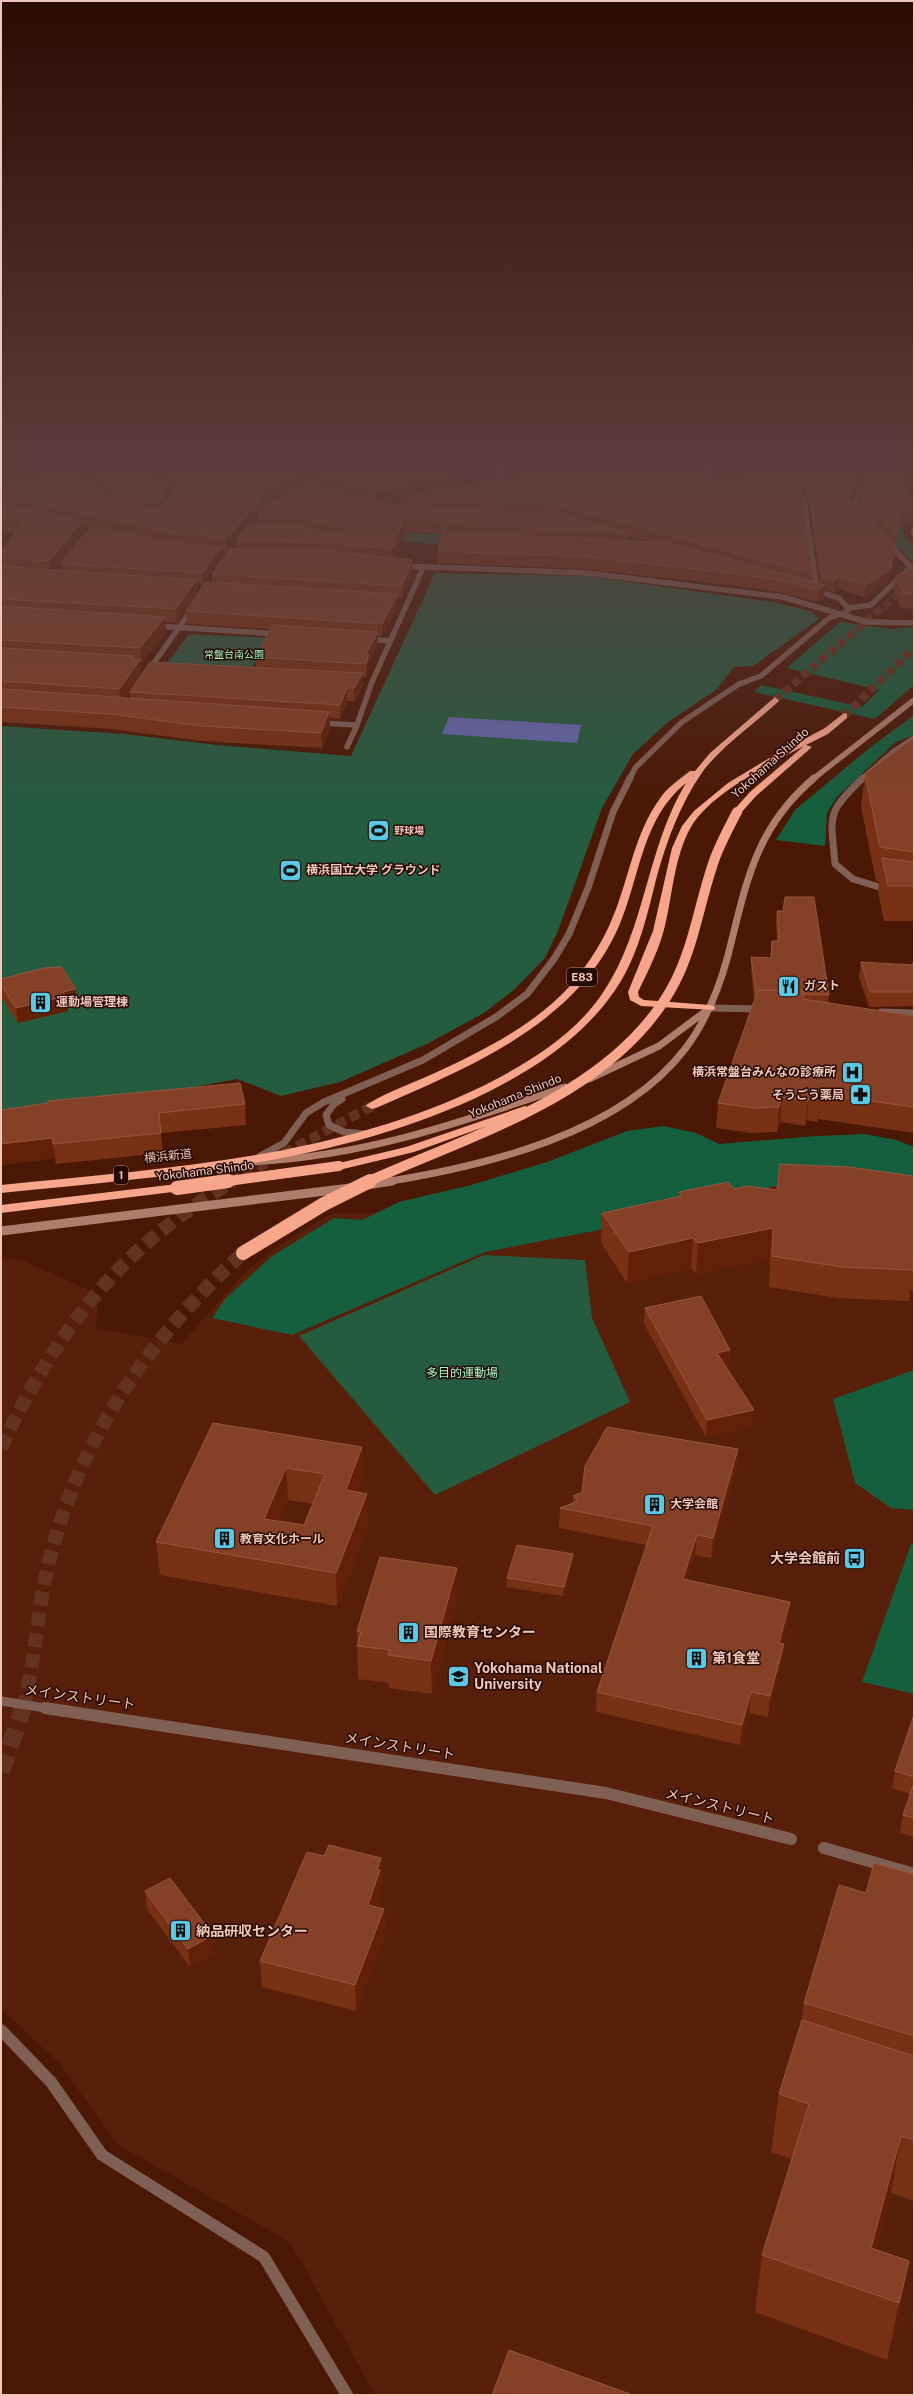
<svg xmlns="http://www.w3.org/2000/svg" width="915" height="2396" font-family="'Public Sans','Noto Sans JP',sans-serif">
<style>
.built{fill:#581f0a}
.green{fill:#255c40}
.forest{fill:#155e3e}
.water{fill:#6368af}
.lines{fill:none;stroke-linecap:round;stroke-linejoin:round}
.highway-tunnel-far3{stroke:#643220;stroke-width:8;stroke-dasharray:8 4;stroke-linecap:butt}
.highway-tunnel-far2{stroke:#643220;stroke-width:10;stroke-dasharray:10 5;stroke-linecap:butt}
.highway-tunnel-far1{stroke:#643220;stroke-width:14;stroke-dasharray:14 7;stroke-linecap:butt}
.highway-tunnel{stroke:#643220;stroke-width:18;stroke-dasharray:18 9;stroke-linecap:butt}
.street-far3{stroke:#805f54;stroke-width:5.5}
.street-far2{stroke:#805f54;stroke-width:7}
.street-far1{stroke:#805f54;stroke-width:9}
.street{stroke:#805f54;stroke-width:12}
.secondary-far2{stroke:#b07c6b;stroke-width:5.5}
.secondary-far1{stroke:#b07c6b;stroke-width:7}
.secondary{stroke:#b07c6b;stroke-width:9}
.highway{fill:#f7a68b;fill-rule:evenodd}
.highway-bridge-far1{stroke:#f7a68b;stroke-width:10}
.highway-bridge{stroke:#f7a68b;stroke-width:14}
.wall{fill:#783115;fill-rule:evenodd}
.shaded-wall{fill:#612007}
.building{fill:#854127;stroke:#96563e;fill-rule:evenodd}
.labels{text-anchor:middle;stroke-width:3;stroke-linejoin:round;paint-order:stroke}
.far-park-label{font-size:10px;fill:#9ffbc9;stroke:#260902}
.far-poi-label{font-size:10px;font-weight:bold;fill:#f1c7b9;stroke:#260902;text-anchor:start}
.shield{fill:#260902;stroke:#b48e82;stroke-width:1}
.shield-label{font-size:11px;font-weight:bold;fill:#f1c7b9}
.street-label{font-size:12px;fill:#f1c7b9;stroke:#260902}
.poi-label{font-size:12px;font-weight:bold;fill:#f1c7b9;stroke:#260902;text-anchor:start}
.park-label{font-size:12px;fill:#9ffbc9;stroke:#260902}
.near-poi-label{font-size:14px;font-weight:bold;fill:#f1c7b9;stroke:#260902;text-anchor:start}
.near-street-label{font-size:14px;fill:#f1c7b9;stroke:#260902}
</style>
<rect width="100%" height="100%" fill="#4b1805"/>
<polygon class="built" points="663,1126 696,1133 719,1144 817,1136 865,1134 896,1140 914,1147 914,2395 375,2395 290,2242 118,2145 59,2063 1,2009 1,1256 24,1261 95,1293 98,1309 95,1328 181,1344 247,1270 287,1240 332,1213 366,1214 501,1186 607,1155"/>
<g class="green">
<polygon points="435,573 586,576 773,602 812,612 819,619 753,666 734,667 717,689 668,722 633,754 602,808 558,931 545,958 514,990 484,1013 427,1044 340,1082 281,1096 237,1079 168,1092 1,1116 1,726 124,734 217,745 351,756"/>
<polygon points="189,634 272,638 249,672 164,667"/>
<polygon points="484,1255 585,1260 592,1318 630,1402 435,1495 299,1336"/>
</g>
<g class="forest">
<polygon points="902,526 905,539 914,545 914,563 877,527"/>
<polygon points="447,531 467,539 434,544 400,541 405,532 428,535"/>
<polygon points="840,622 891,629 914,627 914,685 875,719 754,692 761,685 862,707 879,690 787,668"/>
<polygon points="914,715 914,735 896,742 837,797 827,813 825,846 776,840 795,810 868,749"/>
<polygon points="663,1126 696,1133 719,1144 817,1136 865,1134 896,1140 914,1147 914,1199 770,1186 769,1201 733,1204 485,1252 292,1335 212,1318 225,1299 272,1256 334,1218 362,1220 399,1202 471,1185 547,1162 627,1131"/>
<polygon points="914,1370 914,1510 891,1508 855,1483 833,1399"/>
<polygon points="911,1544 914,1544 914,1694 862,1682"/>
</g>
<polygon class="water" points="449,717 581,725 577,743 442,734"/>
<g class="lines">
<g class="highway-tunnel-far3">
<polyline points="775,700 914,580"/>
<polyline points="844,716 914,648"/>
</g>
<polyline class="highway-tunnel-far2" points="231,1182 372,1106"/>
<g class="highway-tunnel-far1">
<path d="M1,1448C56,1330 120,1248 233,1181"/>
<path d="M23,1709C35,1662 37,1613 48,1566C78,1440 148,1339 243,1253"/>
</g>
<polyline class="highway-tunnel" points="1,1772 23,1708"/>
<g class="street-far3">
<polyline points="500,470 507,483"/>
<polyline points="708,486 704,486 709,470"/>
<polyline points="804,500 817,591"/>
<polyline points="856,512 852,509 860,490"/>
<polyline points="402,566 587,573 783,597 867,622 914,623"/>
<polyline points="848,608 871,605 911,567 887,542"/>
<polyline points="156,626 278,634"/>
<polyline points="367,639 390,641"/>
<polyline points="149,670 192,609"/>
<polyline points="319,723 357,725 372,682 423,568"/>
<polyline points="347,747 357,725"/>
<polyline points="630,779 635,768 682,722 739,684 761,676 829,618 845,613 849,609 839,598 814,590"/>
<polyline points="862,779 894,751 914,738"/>
</g>
<g class="street-far2">
<path d="M863,778C825,814 831,815 835,864L853,879L889,890"/>
<polyline points="710,1008 761,1009"/>
<polyline points="881,1012 914,1013"/>
<polyline points="342,1099 334,1104 326,1115 329,1125 344,1132 365,1134"/>
<polyline points="260,1156 284,1143 306,1113 324,1102 423,1060 496,1017 527,994 554,959 569,934 588,888 613,812 630,778"/>
</g>
<polyline class="street-far1" points="1,1701 52,1709"/>
<g class="street">
<polyline points="45,1708 606,1793 791,1839"/>
<polyline points="824,1848 914,1874"/>
<polyline points="1,2030 51,2082 102,2155 264,2257 347,2395"/>
</g>
<g class="secondary-far2">
<polyline points="914,531 914,533"/>
<polyline points="813,779 914,700"/>
</g>
<g class="secondary-far1">
<polyline points="589,1079 659,1046 706,1011"/>
<path d="M249,1162C362,1157 459,1123 565,1087"/>
<path d="M385,1182C485,1166 620,1134 685,1049C705,1023 718,991 727,959C746,886 753,830 814,778"/>
</g>
<g class="secondary">
<polyline points="367,1185 392,1181"/>
<polyline points="1,1231 350,1188"/>
</g>
<g class="highway">
<path d="M775,697L779,700L778,702C755,723 718,749 701,774C680,805 667,840 657,876C648,911 640,949 621,981C589,1033 541,1065 488,1092C337,1166 165,1176 1,1193V1185C165,1168 334,1159 485,1085C530,1062 576,1034 604,991C646,928 646,849 686,783C642,818 640,877 619,926C576,1025 469,1067 376,1108L372,1109L366,1106C372,1098 425,1078 437,1072C483,1051 534,1025 569,987C585,968 599,948 609,926C629,884 632,836 661,797C668,787 680,779 690,771H695L710,753Z"/>
<path d="M844,713L847,714V718L828,734L806,745L812,747L756,796L740,814L737,815L732,812L750,792L804,746C770,764 710,794 691,827C675,855 673,890 666,921C661,946 649,969 638,992L639,997L644,1000L710,1005L714,1006L715,1008L714,1010L641,1006L630,1000L628,992L653,931L672,848L682,826L694,811L728,783L771,757L825,728Z"/>
<polygon points="525,1106 531,1109 529,1111 414,1152 339,1170 333,1166 335,1164 406,1147"/>
<polygon points="177,1184 181,1185 183,1188 181,1191 1,1213 1,1205"/>
</g>
<g class="highway-bridge-far1">
<polyline points="221,1182 339,1166"/>
<path d="M367,1182C474,1134 618,1093 675,982C695,943 700,899 715,858C721,842 729,827 737,812"/>
</g>
<g class="highway-bridge">
<polyline points="177,1188 228,1181"/>
<polyline points="243,1253 324,1204 370,1181"/>
</g>
</g>
<g class="wall">
<path d="M1,470H29V476H81L80,470H445L452,478V488L516,476L512,470H705L703,477L705,479L914,470L906,487L914,500V523L899,524L895,545L889,581L864,597L838,589L833,592L825,589L824,598L817,602L784,593L737,586L587,569L438,563V551L442,534L404,530L394,558L412,572L402,598H398V607L382,636H378V644L369,663V667L366,677H363V686L355,701H347L340,719L330,718V727L322,748L202,741L112,729L1,722V550L16,533L1,531ZM297,481L306,484L297,488ZM861,486L862,487L858,496L857,507L851,501L856,488ZM168,488L174,491L162,509L169,498ZM805,496L808,499L820,584L812,582L813,574L802,497ZM401,501V505L386,504ZM258,517V525H251ZM83,526L90,528L84,535ZM628,536L652,542L628,541ZM238,539L237,540V548L212,574V582L186,611L187,624L270,629L256,657V667L130,692V698H125L141,674L140,663H142L166,631L165,622L177,623L197,593V585H203L220,560V551L226,552ZM60,564L61,570H55Z"/>
<polygon points="914,569 914,609 901,608 894,591 896,576"/>
<polygon points="914,738 914,921 884,921 878,892 879,882 876,881 861,807 865,774"/>
<polygon points="777,911 829,995 828,1003 914,1016 914,1133 818,1119 817,1122 807,1120 805,1126 780,1122 777,1132 751,1133 716,1128 718,1103 754,1000 751,968 751,957 771,958 772,941 777,941 776,922"/>
<polygon points="914,961 914,1006 869,1007 859,977 861,962 912,965"/>
<polygon points="1,979 77,1004 67,1006 68,1011 18,1023 1,997"/>
<polygon points="245,1104 246,1125 161,1133 163,1153 56,1164 55,1158 1,1165 1,1110"/>
<polygon points="914,1176 914,1290 910,1290 909,1301 838,1298 769,1287 770,1259 696,1274 691,1268 627,1283 601,1243 602,1213 678,1197 679,1192 734,1189 777,1190"/>
<polygon points="645,1308 730,1350 729,1366 726,1367 752,1427 706,1437 644,1324"/>
<path d="M213,1423L362,1447L363,1478L358,1492L368,1526L337,1606L160,1575L156,1542ZM288,1500L313,1504L304,1525L279,1521Z"/>
<polygon points="738,1449 736,1469 711,1558 695,1555 687,1580 788,1622 782,1644 781,1665 768,1717 749,1713 740,1745 596,1712 597,1692 646,1545 559,1528 560,1508 573,1503 573,1496"/>
<polygon points="573,1554 572,1563 563,1596 507,1587 507,1578"/>
<polygon points="457,1600 432,1694 389,1688 389,1683 358,1679 357,1631"/>
<polygon points="914,1715 914,1837 900,1833 903,1815 910,1794 892,1788 895,1771"/>
<polygon points="324,1856 381,1858 382,1884 380,1889 381,1896 377,1907 384,1909 385,1935 356,2011 262,1987 260,1961"/>
<polygon points="914,1874 914,2201 891,2193 876,2249 909,2261 898,2318 887,2360 755,2312 762,2255 792,2159 771,2152 779,2094 801,2024 804,2003 866,1893"/>
<polygon points="145,1891 215,1952 190,1967 147,1909"/>
<polygon points="914,2310 914,2322 912,2321"/>
</g>
<g class="shaded-wall">
<polygon points="21,470 29,470 30,481 1,488 1,474"/>
<polygon points="518,470 566,470 518,478"/>
<polygon points="702,470 705,470 700,486 700,475"/>
<polygon points="711,470 818,470 710,481"/>
<polygon points="911,470 914,470 914,486 898,488 899,477"/>
<polygon points="862,475 861,486 856,488 848,510 849,499 857,477"/>
<polygon points="297,477 298,490 270,504 226,552 226,538 270,491"/>
<polygon points="452,478 452,490 401,497 401,501 377,505 376,492"/>
<polygon points="806,484 805,496 801,497 801,489 802,485"/>
<polygon points="168,485 169,498 159,515 158,502"/>
<polygon points="900,512 899,524 895,545 896,534"/>
<polygon points="404,518 404,530 393,561 392,549"/>
<polygon points="82,522 84,535 51,575 49,561"/>
<polygon points="449,524 449,536 445,528"/>
<polygon points="895,544 889,581 864,597 866,585"/>
<polygon points="220,548 220,560 203,585 202,573"/>
<polygon points="412,560 412,572 402,598 402,586"/>
<polygon points="839,577 838,589 833,592 834,580"/>
<polygon points="196,580 197,593 177,623 176,609"/>
<polygon points="825,585 824,598 817,602 818,590"/>
<polygon points="398,594 398,607 382,636 382,624"/>
<polygon points="165,617 166,631 142,663 140,648"/>
<polygon points="378,632 378,644 369,663 369,667 366,677 366,654"/>
<polygon points="134,656 135,667 140,660 141,674 121,704 119,689 132,659"/>
<polygon points="363,673 363,686 355,701 354,688"/>
<polygon points="347,688 347,701 340,719 340,705"/>
<polygon points="329,712 330,727 322,748 321,733"/>
<polygon points="76,989 77,1004 67,1006 68,1011 18,1023 16,1008 63,992"/>
<polygon points="820,1094 818,1119 817,1122 820,1096"/>
<polygon points="809,1095 807,1120 805,1126 808,1101"/>
<polygon points="782,1097 780,1122 777,1132 779,1107"/>
<polygon points="52,1138 55,1158 1,1165 1,1144"/>
<polygon points="773,1228 770,1259 696,1274 698,1243"/>
<polygon points="693,1238 691,1268 627,1283 629,1252"/>
<polygon points="730,1350 729,1366 715,1370 717,1353"/>
<polygon points="754,1410 752,1427 706,1437 707,1420"/>
<polygon points="362,1447 363,1478 347,1523 346,1490"/>
<polygon points="738,1449 736,1469 711,1558 713,1538"/>
<polygon points="286,1468 288,1500 267,1551 264,1519"/>
<polygon points="367,1494 368,1526 337,1606 336,1573"/>
<polygon points="697,1535 695,1555 681,1599 683,1579"/>
<polygon points="573,1554 572,1563 563,1596 564,1587"/>
<polygon points="457,1568 457,1600 432,1694 431,1661"/>
<polygon points="790,1602 788,1622 776,1664 779,1643"/>
<polygon points="784,1644 781,1665 768,1717 770,1696"/>
<polygon points="751,1692 749,1713 740,1745 742,1725"/>
<polygon points="381,1858 382,1884 380,1889 381,1896 369,1931 368,1905 377,1870"/>
<polygon points="384,1909 385,1935 356,2011 355,1985"/>
<polygon points="213,1935 215,1952 190,1967 188,1949"/>
<polygon points="901,2136 891,2193 865,2291 871,2248"/>
<polygon points="909,2261 898,2318 887,2360 899,2303"/>
</g>
<g class="building">
<polygon points="1,470 21,470 1,474"/>
<polygon points="59,470 72,470 109,496 112,501 146,510 162,509 178,484 176,479 157,470 273,470 297,477 270,491 226,538 167,532 30,502 1,499 1,483"/>
<polygon points="87,470 140,470 168,485 158,502 147,502 118,494 115,490"/>
<polygon points="301,470 445,470 452,478 376,492"/>
<polygon points="551,470 702,470 700,475 705,479 791,472 804,470 911,470 914,472 914,475 899,477 914,500 914,511 900,512 896,534 858,496 865,478 862,475 857,477 849,499 895,544 891,569 866,585 839,577 834,580 822,576 809,488 806,484 802,485 801,489 813,574 558,505 401,497"/>
<polygon points="309,482 370,502 420,508 557,514 628,533 449,524 445,528 448,532 652,542 656,540 825,585 818,590 785,581 737,574 588,557 438,551 445,522 404,518 392,549 317,542 237,540 250,524 298,526 344,536 348,535 349,531 346,528 299,518 258,516 275,499"/>
<polygon points="1,507 29,510 82,522 49,561 1,558 1,550 26,521 1,518"/>
<polygon points="92,526 165,542 220,548 202,573 60,564"/>
<polygon points="230,548 316,550 412,560 402,586 212,574"/>
<polygon points="1,566 196,580 176,609 1,599"/>
<polygon points="914,569 914,594 903,594 896,576"/>
<polygon points="206,582 398,594 382,624 186,611"/>
<polygon points="1,606 165,617 140,648 1,640"/>
<polygon points="272,625 378,632 366,654 369,655 366,664 256,657"/>
<polygon points="1,648 134,656 132,659 140,660 119,689 1,681"/>
<polygon points="150,662 363,673 354,688 347,688 340,705 130,692"/>
<polygon points="1,689 329,712 321,733 201,726 110,714 1,707"/>
<polygon points="914,738 914,852 880,847 865,774"/>
<polygon points="882,858 914,862 914,886 888,886"/>
<polygon points="785,897 814,897 829,995 803,994 803,991 758,990 757,993 756,993 751,957 771,958 772,941 779,941 777,911 783,911"/>
<polygon points="914,961 914,992 870,992 861,962 912,965"/>
<polygon points="61,967 76,989 63,992 66,996 16,1008 1,985 1,979 44,968"/>
<polygon points="758,990 803,991 803,999 914,1016 914,1107 820,1094 820,1096 809,1095 808,1101 782,1097 779,1107 754,1108 718,1103"/>
<polygon points="240,1083 245,1104 159,1113 161,1133 53,1144 52,1138 1,1144 1,1110 48,1103 48,1101"/>
<polygon points="780,1164 849,1167 914,1176 914,1259 913,1259 913,1270 842,1267 772,1256 773,1228 698,1243 693,1238 629,1252 602,1213 682,1196 679,1192 728,1182 734,1189 747,1186 777,1190"/>
<polygon points="701,1296 730,1350 717,1353 754,1410 707,1420 645,1308"/>
<path d="M213,1423L362,1447L346,1490L367,1494L336,1573L156,1542ZM286,1468L325,1474L304,1525L264,1519Z"/>
<polygon points="607,1427 738,1449 713,1538 697,1535 683,1579 790,1602 779,1643 784,1644 770,1696 751,1692 742,1725 597,1692 653,1526 560,1508 578,1501 573,1496 582,1492 585,1466"/>
<polygon points="517,1545 573,1554 564,1587 507,1578"/>
<polygon points="380,1557 457,1568 431,1661 388,1655 390,1650 357,1646 361,1632 357,1631"/>
<polygon points="914,1715 914,1777 895,1771"/>
<polygon points="914,1783 914,1818 903,1815"/>
<polygon points="329,1845 381,1858 377,1870 380,1870 368,1905 384,1909 355,1985 260,1961 307,1852 324,1856"/>
<polygon points="874,1863 914,1874 914,2036 804,2003 839,1885 866,1893"/>
<polygon points="170,1878 213,1935 188,1949 145,1891"/>
<polygon points="802,2020 914,2056 914,2140 901,2136 871,2248 909,2261 899,2303 762,2255 809,2104 779,2094"/>
<polygon points="509,2350 630,2394 630,2395 492,2395"/>
</g>
<linearGradient id="sky" x2="0" y2="1"><stop stop-color="#290d03"/><stop offset="0.58" stop-color="#5b3d3b"/><stop offset="1" stop-color="#5b3d3b" stop-opacity="0"/></linearGradient>
<rect width="915" height="805" fill="url(#sky)"/>
<defs>
<symbol id="stadium-square" viewBox="-11 -11 22 22"><rect x="-9" y="-9" width="18" height="18" rx="4" fill="#5bc8e6" stroke="#260902"/><path d="M0-5a6.5 5 0 1 0 0 10a6.5 5 0 1 0 0-10ZM-3.5-1.8h7v3.6h-7Z" fill="#111"/></symbol>
<symbol id="restaurant-square" viewBox="-11 -11 22 22"><rect x="-9" y="-9" width="18" height="18" rx="4" fill="#5bc8e6" stroke="#260902"/><path d="M-5-6h1v4h1v-4h1v4h1v-4h1v5L-1.5 .5V6h-2V.5L-5-1ZM5-6V6H3V1.5H1.5Q1.5-4 5-6Z" fill="#111"/></symbol>
<symbol id="building-square" viewBox="-11 -11 22 22"><rect x="-9" y="-9" width="18" height="18" rx="4" fill="#5bc8e6" stroke="#260902"/><path d="M-4-6H4V6H1V3H-1V6H-4ZM-2.5-4.3h1.7v1.8h-1.7ZM.8-4.3h1.7v1.8H.8ZM-2.5-1h1.7V.8h-1.7ZM.8-1h1.7V.8H.8Z" fill="#111"/></symbol>
<symbol id="hospital-square" viewBox="-11 -11 22 22"><rect x="-9" y="-9" width="18" height="18" rx="4" fill="#5bc8e6" stroke="#260902"/><path d="M-5-5h3v3.5h4V-5h3V5h-3V1.5h-4V5h-3Z" fill="#111"/></symbol>
<symbol id="pharmacy-square" viewBox="-11 -11 22 22"><rect x="-9" y="-9" width="18" height="18" rx="4" fill="#5bc8e6" stroke="#260902"/><path d="M-2-6h4v4h4v4h-4v4h-4v-4h-4v-4h4Z" fill="#111"/></symbol>
<symbol id="bus-square" viewBox="-11 -11 22 22"><rect x="-9" y="-9" width="18" height="18" rx="4" fill="#5bc8e6" stroke="#260902"/><path d="M-5-6H5V4H4V6H2V4H-2V6H-4V4H-5ZM-3.5-4V0h7V-4ZM-3.5 1.2v1.5H-2V1.2ZM2 1.2v1.5H3.5V1.2Z" fill="#111"/></symbol>
<symbol id="university-square" viewBox="-11 -11 22 22"><rect x="-9" y="-9" width="18" height="18" rx="4" fill="#5bc8e6" stroke="#260902"/><path d="M0-5L7-2L0 1L-7-2ZM-4 1L0 2.5L4 1V4Q0 6-4 4Z" fill="#111"/></symbol>
</defs>
<g fill-rule="evenodd">
<use href="#stadium-square" x="366" y="818" width="25" height="25"/>
<use href="#stadium-square" x="278" y="858" width="25" height="25"/>
<use href="#restaurant-square" x="776" y="974" width="25" height="25"/>
<use href="#building-square" x="28" y="990" width="25" height="25"/>
<use href="#hospital-square" x="840" y="1060" width="25" height="25"/>
<use href="#pharmacy-square" x="848" y="1082" width="25" height="25"/>
<use href="#building-square" x="642" y="1492" width="25" height="25"/>
<use href="#building-square" x="212" y="1526" width="25" height="25"/>
<use href="#bus-square" x="842" y="1546" width="25" height="25"/>
<use href="#building-square" x="396" y="1620" width="25" height="25"/>
<use href="#building-square" x="684" y="1646" width="25" height="25"/>
<use href="#university-square" x="446" y="1664" width="25" height="25"/>
<use href="#building-square" x="168" y="1918" width="25" height="25"/>
</g>
<g class="labels">
<g class="far-park-label">
<text x="234" y="658">常盤台南公園</text>
</g>
<g class="far-poi-label">
<text x="394" y="834">野球場</text>
</g>
<g class="shield">
<rect x="567" y="968" width="30" height="18" rx="3"/>
<rect x="114" y="1166" width="14" height="18" rx="3"/>
</g>
<g class="shield-label">
<text x="582" y="981">E83</text>
<text x="121" y="1179">1</text>
</g>
<g class="street-label">
<text transform="translate(770 763) rotate(-42)" y="4">Yokohama Shindo</text>
<text transform="translate(515 1096) rotate(-22)" y="4">Yokohama Shindo</text>
<text transform="translate(168 1156) rotate(-6)" y="4">横浜新道</text>
<text transform="translate(205 1171) rotate(-7)" y="4">Yokohama Shindo</text>
</g>
<g class="poi-label">
<text x="306" y="874">横浜国立大学 グラウンド</text>
<text x="804" y="990">ガスト</text>
<text x="56" y="1006">運動場管理棟</text>
<text x="836" y="1076" text-anchor="end">横浜常盤台みんなの診療所</text>
<text x="844" y="1099" text-anchor="end">そうごう薬局</text>
<text x="670" y="1508">大学会館</text>
<text x="240" y="1543">教育文化ホール</text>
</g>
<g class="park-label">
<text x="462" y="1377">多目的運動場</text>
</g>
<g class="near-poi-label">
<text x="840" y="1563" text-anchor="end">大学会館前</text>
<text x="424" y="1637">国際教育センター</text>
<text x="712" y="1663">第1食堂</text>
<text x="474" y="1673">Yokohama National<tspan x="474" dy="16">University</tspan></text>
<text x="196" y="1936">納品研収センター</text>
</g>
<g class="near-street-label">
<text transform="translate(80 1697) rotate(8)" y="5">メインストリート</text>
<text transform="translate(400 1746) rotate(9)" y="5">メインストリート</text>
<text transform="translate(720 1806) rotate(14)" y="5">メインストリート</text>
</g>
</g>
<rect width="915" height="2396" fill="none" stroke="#f1c7b9" stroke-width="4"/>
</svg>
